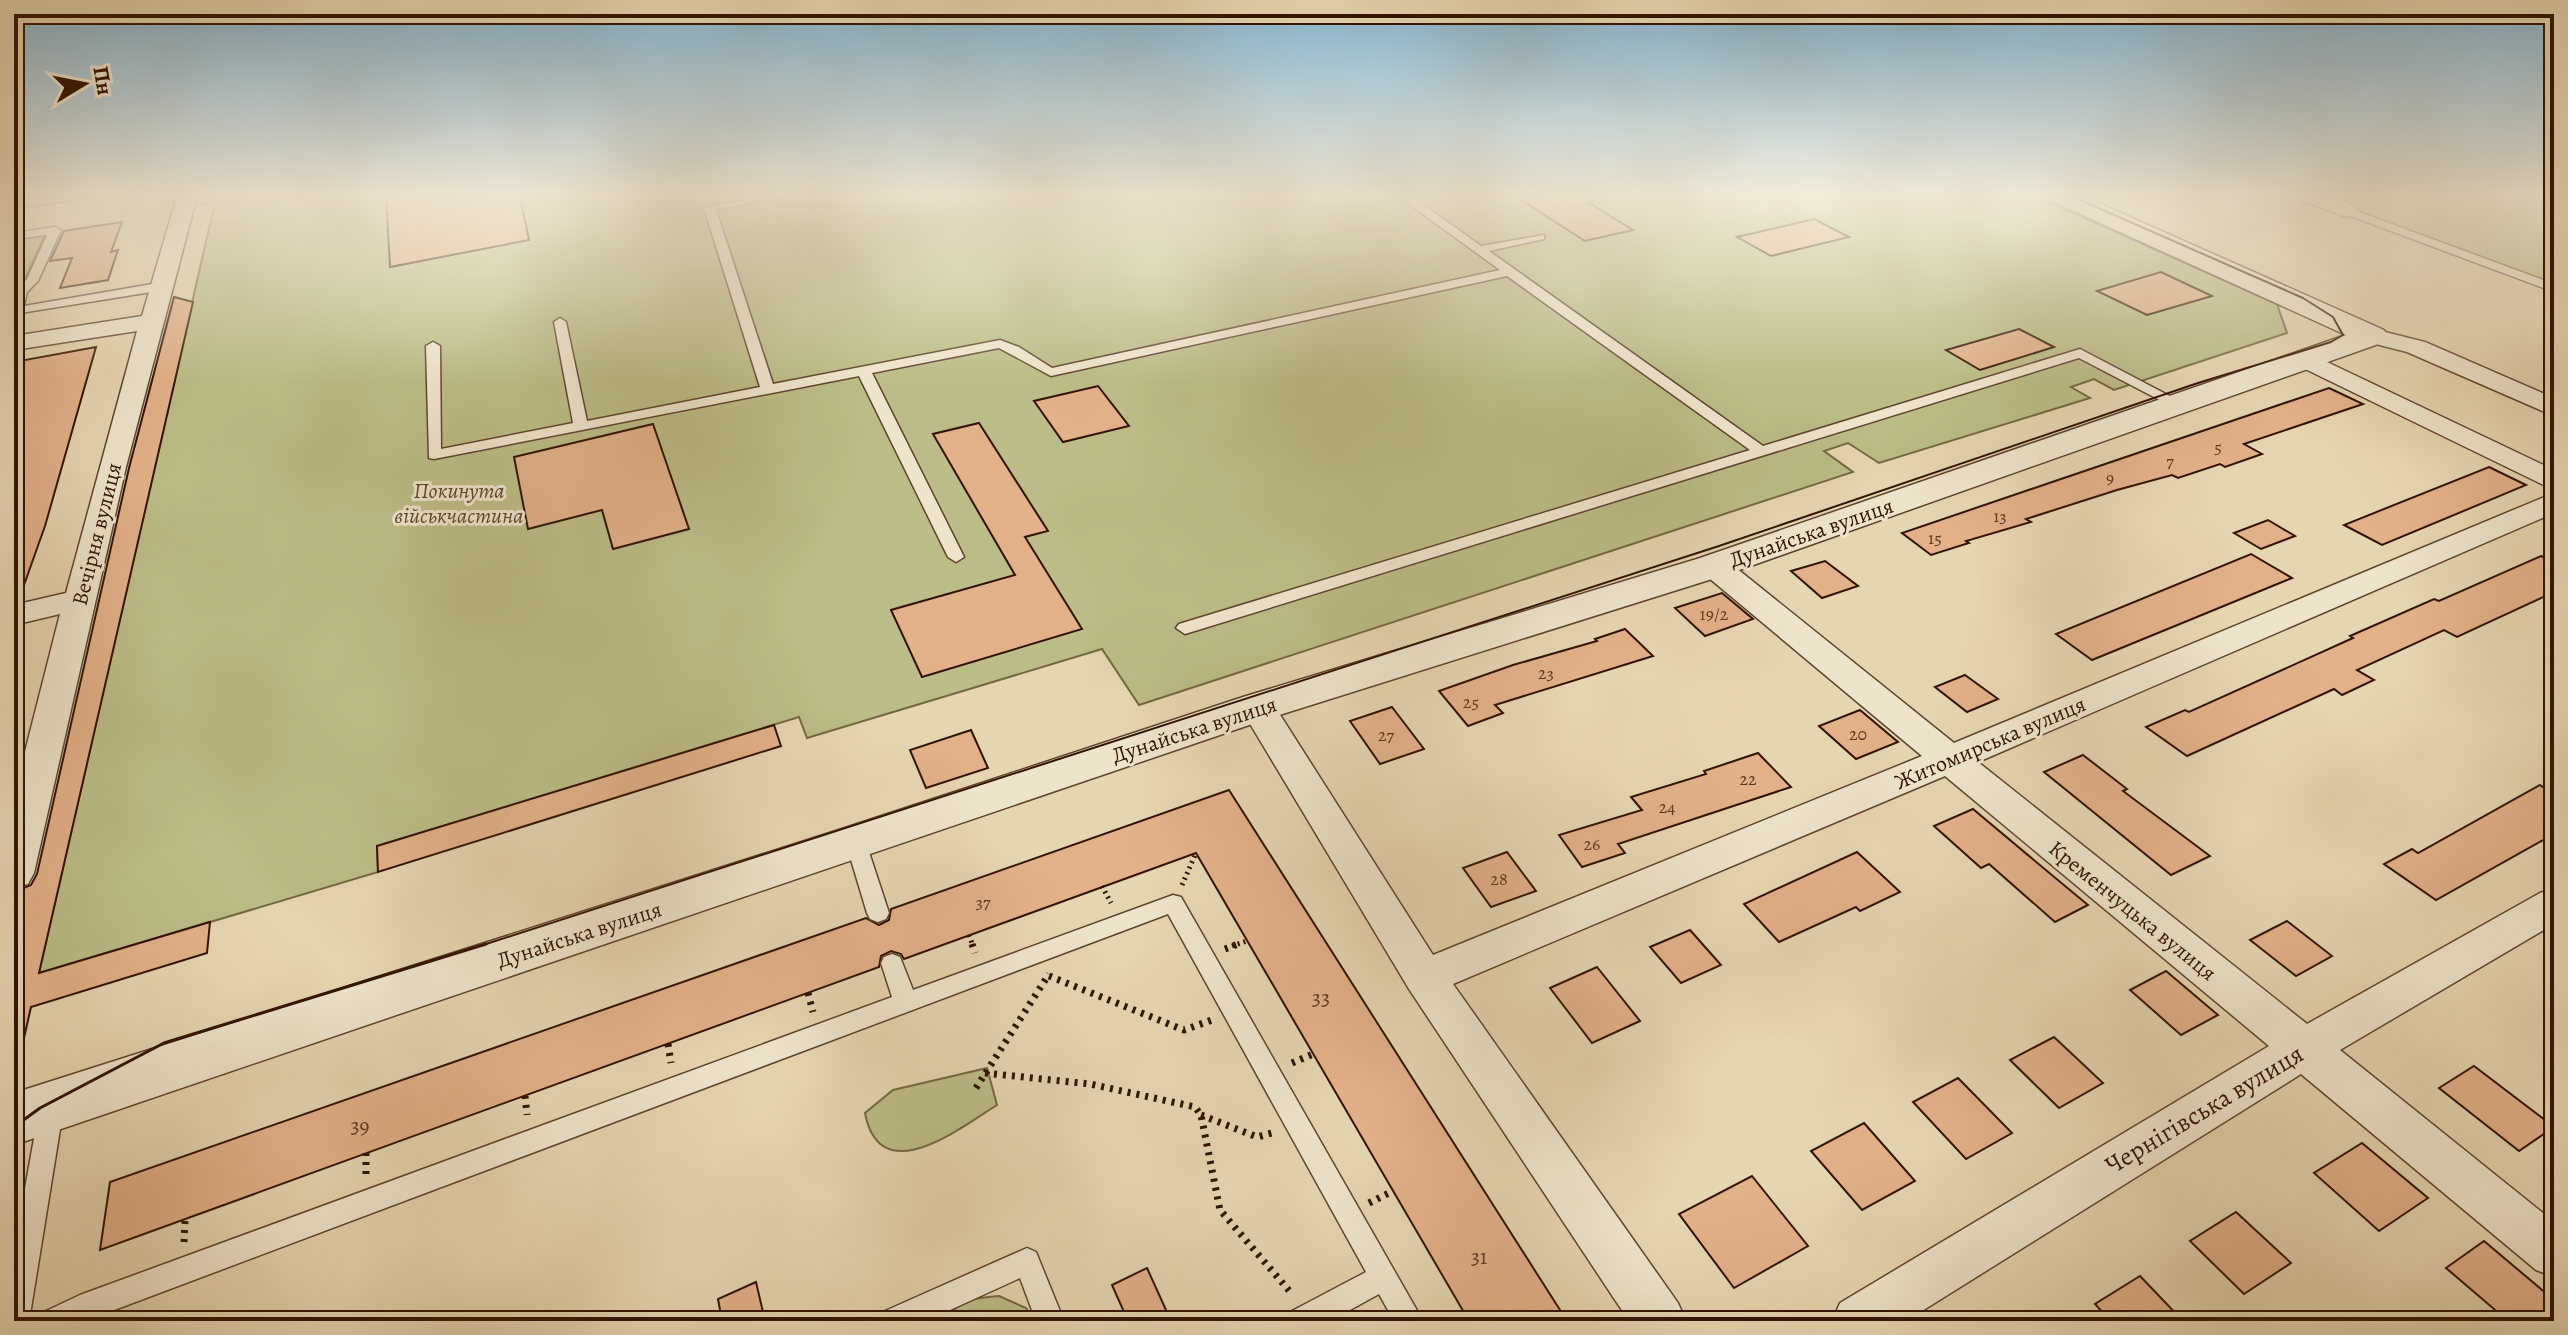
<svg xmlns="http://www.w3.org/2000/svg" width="2568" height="1335" font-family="Alegreya,serif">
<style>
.green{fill:#bbbc87;stroke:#766844;stroke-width:2}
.building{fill:#e2b089;stroke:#321300;stroke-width:2}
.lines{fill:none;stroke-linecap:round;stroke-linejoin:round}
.service-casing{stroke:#5f442c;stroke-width:3}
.minor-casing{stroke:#5f442c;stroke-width:3}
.tertiary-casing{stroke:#5f442c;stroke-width:3}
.path-far1{stroke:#321300;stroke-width:5;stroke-dasharray:2 4;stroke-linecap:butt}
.path{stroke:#321300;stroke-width:7;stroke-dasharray:3 6;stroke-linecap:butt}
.service{fill:#eee4cc;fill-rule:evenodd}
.minor{fill:#eee4cc;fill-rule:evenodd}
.tertiary{fill:#eee4cc;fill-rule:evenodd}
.tram-far1{stroke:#321300;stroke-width:2}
.tram{stroke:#321300;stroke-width:3}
.labels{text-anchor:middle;stroke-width:6;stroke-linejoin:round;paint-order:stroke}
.number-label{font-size:18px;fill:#5e3a22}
.park-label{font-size:22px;font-style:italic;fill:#5b4628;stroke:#eee4cc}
.street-label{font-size:22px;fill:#321300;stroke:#eee4cc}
.near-number-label{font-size:22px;fill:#5e3a22}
.near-street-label{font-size:26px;fill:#321300;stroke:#eee4cc}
</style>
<rect width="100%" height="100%" fill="#e5d5b0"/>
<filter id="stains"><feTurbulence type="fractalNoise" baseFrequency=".0025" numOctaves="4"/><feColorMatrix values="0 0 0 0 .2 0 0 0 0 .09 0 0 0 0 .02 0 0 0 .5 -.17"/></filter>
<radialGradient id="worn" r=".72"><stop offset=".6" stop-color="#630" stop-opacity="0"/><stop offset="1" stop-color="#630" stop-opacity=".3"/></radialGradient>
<g class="green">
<polygon points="14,196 101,196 14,210"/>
<polygon points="198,196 2035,196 2277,304 2287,333 2114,390 2094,379 2071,387 2090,398 1879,463 1848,443 1824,451 1853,472 1139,705 1102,649 807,738 799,717 377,846 378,872 39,973 215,202 195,205"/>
<polygon points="2322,196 2554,196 2554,290"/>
<polygon points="45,235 25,279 14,280 14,238"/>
<path d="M987,1068L997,1105C959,1129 880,1191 865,1113L893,1090Z"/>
<path d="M999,1296L1026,1308L1035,1321H949C954,1298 979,1298 999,1296Z"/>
</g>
<g class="building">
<polygon points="386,196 520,196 529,240 390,267"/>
<polygon points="1515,196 1588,196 1589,203 1633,230 1585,241"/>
<polygon points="1814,219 1849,237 1771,256 1737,237"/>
<polygon points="122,222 111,252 118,250 108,280 60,288 72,258 50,261 64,231"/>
<polygon points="2161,272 2212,296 2147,315 2097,291"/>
<polygon points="174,297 193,302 39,973 210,922 207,953 31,1007 24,1038 14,1037 14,916 21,889 31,885 37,874 129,468"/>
<polygon points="2019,329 2054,347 1980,370 1946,350"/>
<polygon points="96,347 45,526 19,599 14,599 14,362"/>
<polygon points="1098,386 1129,426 1063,442 1034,401"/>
<polygon points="2329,388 2363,404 2244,444 2262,454 2225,467 2220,464 2178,478 2172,475 2117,490 2026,519 2031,522 1966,541 1969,543 1931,555 1902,533"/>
<polygon points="979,423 1048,531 1025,537 1082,629 922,677 891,610 1015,575 933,434"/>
<polygon points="653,424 689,529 613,549 602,510 528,529 514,457"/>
<polygon points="2489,467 2526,485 2382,545 2344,525"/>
<polygon points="2268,520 2295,536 2261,549 2234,533"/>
<polygon points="2251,554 2292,578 2092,660 2056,634"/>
<polygon points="2541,556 2554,562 2554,592 2457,637 2444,630 2357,670 2374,680 2342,695 2334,689 2187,756 2146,727 2185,710 2189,712 2353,638 2350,636 2434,599 2439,601"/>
<polygon points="1825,561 1858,586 1822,598 1791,571"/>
<polygon points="1722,593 1753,619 1705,636 1675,608"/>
<polygon points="1625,629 1653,656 1495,705 1503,713 1468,726 1439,691 1513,665 1597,641 1595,639"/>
<polygon points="1965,675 1998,699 1967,712 1935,687"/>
<polygon points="1392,707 1424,749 1380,764 1350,721"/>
<polygon points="1860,710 1898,742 1856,759 1819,726"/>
<polygon points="774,725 781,746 378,872 377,846"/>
<polygon points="971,730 988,768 926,788 910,750"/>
<polygon points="1758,753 1791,787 1618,844 1625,853 1582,867 1559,835 1642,810 1631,797 1706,774 1704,771"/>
<polygon points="2083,755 2127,789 2123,791 2210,856 2171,875 2044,772"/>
<polygon points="2540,785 2554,794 2554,834 2436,900 2384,864 2412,849 2418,853"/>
<polygon points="1229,790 1567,1321 1469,1321 1196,853 904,959 901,954 891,951 881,956 879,967 100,1250 110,1182 866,918 879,925 889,920 891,909"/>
<polygon points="1973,809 2047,871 2088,905 2055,922 1989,864 1981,868 1934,826"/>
<polygon points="1507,852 1536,891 1491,907 1463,868"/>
<polygon points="1857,852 1900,892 1860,911 1856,907 1779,942 1744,904"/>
<polygon points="2287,921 2332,956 2296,976 2250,940"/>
<polygon points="1690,930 1721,965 1681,983 1650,947"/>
<polygon points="1597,967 1640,1021 1592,1043 1550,988"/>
<polygon points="2166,971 2218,1015 2181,1035 2130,990"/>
<polygon points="2054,1037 2103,1083 2059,1108 2010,1060"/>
<polygon points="2474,1066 2554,1127 2519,1151 2439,1088"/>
<polygon points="1958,1078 2012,1133 1966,1159 1913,1102"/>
<polygon points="1864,1123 1915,1181 1862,1210 1811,1151"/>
<polygon points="2362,1143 2428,1198 2379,1231 2314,1173"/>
<polygon points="1752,1176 1808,1246 1734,1288 1679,1214"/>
<polygon points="2236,1212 2291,1263 2244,1294 2190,1241"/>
<polygon points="2484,1241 2554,1300 2554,1306 2534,1321 2508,1321 2446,1268"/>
<polygon points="1147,1268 1171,1321 1128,1321 1112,1285"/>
<polygon points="2140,1276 2183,1321 2110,1321 2095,1304"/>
<polygon points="756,1282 763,1312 742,1321 722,1321 718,1299"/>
</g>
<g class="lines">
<defs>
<g id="service">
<polygon points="761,196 787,196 716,210 773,384 1000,340 1019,347 1052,368 1500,270 1398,196 1411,196 1481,246 1544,235 1544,239 1489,251 1763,446 2080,349 2185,404 2178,408 2173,407 2079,358 1185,634 1176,628 1179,624 1750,450 1507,276 1051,376 999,348 872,373 964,557 956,562 948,557 859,376 434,459 429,458 426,346 433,342 440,346 441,449 573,423 554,322 560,318 566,322 587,421 760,387 704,208"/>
<polygon points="2523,196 2539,196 2554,202 2554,209"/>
<polygon points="2343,209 2351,209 2554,284 2554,292 2343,213"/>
<polygon points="55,227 61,230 38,281 27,292 24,306 164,282 170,286 164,290 14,314 15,291 27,279 47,235 14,239 14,233"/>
<polygon points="856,835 863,838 866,843 889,913 886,919 878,922 870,919 867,913 846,843 849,838"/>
<polygon points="1173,895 1181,897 1423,1321 1394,1321 1379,1294 1330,1321 1288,1321 1292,1311 1366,1272 1168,914 85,1321 42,1321 46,1311 80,1295 892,997 881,963 884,957 892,954 900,957 913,990"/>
<polygon points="51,1100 60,1103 63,1111 29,1321 14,1321 14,1249 39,1111 42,1103"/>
<polygon points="1027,1248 1036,1252 1064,1321 1036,1321 1020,1278 926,1321 881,1321 885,1311"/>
</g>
<g id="minor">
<polygon points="177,196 197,196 126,467 34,873 28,884 14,888 14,795 60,614 14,625 14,605 66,593 137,331 14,350 14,336 142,316"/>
<path d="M2297,196C2317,196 2343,195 2358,211L2347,217L2300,200Z"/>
<polygon points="2373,329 2425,342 2554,398 2554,416 2407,352 2364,341 2361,336 2364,331"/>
<polygon points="2306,352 2554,470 2554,490 2297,365 2293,360 2297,355"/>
<polygon points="2554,493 2554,513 1978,762 2307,1024 2540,893 2554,888 2554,924 2340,1050 2554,1222 2554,1277 2536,1270 2301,1074 1906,1321 1832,1321 1840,1303 2269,1046 1945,776 1453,984 1678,1303 1686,1321 1629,1321 1409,989 1240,707 1246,699 1258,695 1270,699 1433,955 1922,756 1703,573 1698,566 1703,559 1714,557 1725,559 1954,743"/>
</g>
<polygon id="tertiary" points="2048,196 2083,196 2384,330 2388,336 2384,342 1728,574 1273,717 14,1145 14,1093 839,830 1243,697 1700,558 2346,335 2052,201"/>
</defs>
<use href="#service" class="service-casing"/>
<use href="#minor" class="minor-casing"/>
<use href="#tertiary" class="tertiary-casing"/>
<g class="path-far1">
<polyline points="1182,885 1196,853"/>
<polyline points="1102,886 1111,903"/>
<polyline points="969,935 973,946"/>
<polyline points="1232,946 1247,941"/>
</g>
<g class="path">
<polyline points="972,944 975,953"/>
<polyline points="1225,949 1238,944"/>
<polyline points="1049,976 1184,1030 1212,1020"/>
<polyline points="808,993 813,1012"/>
<polyline points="668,1044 671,1063"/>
<polyline points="1292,1063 1313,1054"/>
<polyline points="985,1073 1090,1084 1195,1107 1201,1115 1220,1210 1292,1294"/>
<polyline points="976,1088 1049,974"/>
<polyline points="525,1096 527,1115"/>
<polyline points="1201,1115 1257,1137 1272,1133"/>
<polyline points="366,1153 366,1176"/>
<polyline points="1369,1203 1393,1191"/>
<polyline points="184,1242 185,1219"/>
</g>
<use href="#service" class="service"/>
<use href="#minor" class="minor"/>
<use href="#tertiary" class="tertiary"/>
<polyline class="tram-far1" points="480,946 1719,546 2198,383 2331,342 2343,335 2333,317 2303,298 2071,196"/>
<polyline class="tram" points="14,1127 40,1108 164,1043 486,944"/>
</g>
<linearGradient id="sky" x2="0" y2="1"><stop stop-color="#87b6d2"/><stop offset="0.51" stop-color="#f3ecdb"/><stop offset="1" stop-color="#f3ecdb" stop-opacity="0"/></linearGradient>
<rect width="2568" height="383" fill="url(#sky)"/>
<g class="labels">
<g class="number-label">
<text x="2218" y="453">5</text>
<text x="2170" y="467">7</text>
<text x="2110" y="484">9</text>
<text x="2000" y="522">13</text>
<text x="1935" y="544">15</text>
<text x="1714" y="620">19/2</text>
<text x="1546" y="679">23</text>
<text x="1471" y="708">25</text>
<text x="1858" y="740">20</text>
<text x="1386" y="741">27</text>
<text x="1748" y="785">22</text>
<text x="1667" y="813">24</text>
<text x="1592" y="850">26</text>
<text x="1499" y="885">28</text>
<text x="983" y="908">37</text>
</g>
<g class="park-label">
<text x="459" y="498">Покинута<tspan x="459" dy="25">військчастина</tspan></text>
</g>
<g class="street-label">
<text transform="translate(1811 532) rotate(-19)" y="8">Дунайська вулиця</text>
<text transform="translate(96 534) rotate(-76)" y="8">Вечірня вулиця</text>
<text transform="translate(1194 729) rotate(-18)" y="8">Дунайська вулиця</text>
<text transform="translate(1990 742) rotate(-23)" y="8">Житомирська вулиця</text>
<text transform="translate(2133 910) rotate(39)" y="8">Кременчуцька вулиця</text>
<text transform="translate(579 934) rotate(-18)" y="8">Дунайська вулиця</text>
</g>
<g class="near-number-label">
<text x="1321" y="1005">33</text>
<text x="360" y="1133">39</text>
<text x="1479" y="1264">31</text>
</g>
<g class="near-street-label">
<text transform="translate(2204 1109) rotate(-31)" y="9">Чернігівська вулиця</text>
</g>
</g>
<rect width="2568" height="1335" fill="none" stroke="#e5d5b0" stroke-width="48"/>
<rect x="16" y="16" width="2536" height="1303" fill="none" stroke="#321300" stroke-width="4"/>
<rect x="24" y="24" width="2520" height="1287" fill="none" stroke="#321300" stroke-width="2"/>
<g transform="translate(84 84) rotate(80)" stroke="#eee4cc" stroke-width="6" paint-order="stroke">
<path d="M0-6L14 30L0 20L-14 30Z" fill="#321300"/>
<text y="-12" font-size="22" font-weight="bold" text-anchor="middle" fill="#321300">Пн</text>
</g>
<rect width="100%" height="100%" filter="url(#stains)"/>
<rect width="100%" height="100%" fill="url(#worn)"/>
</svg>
